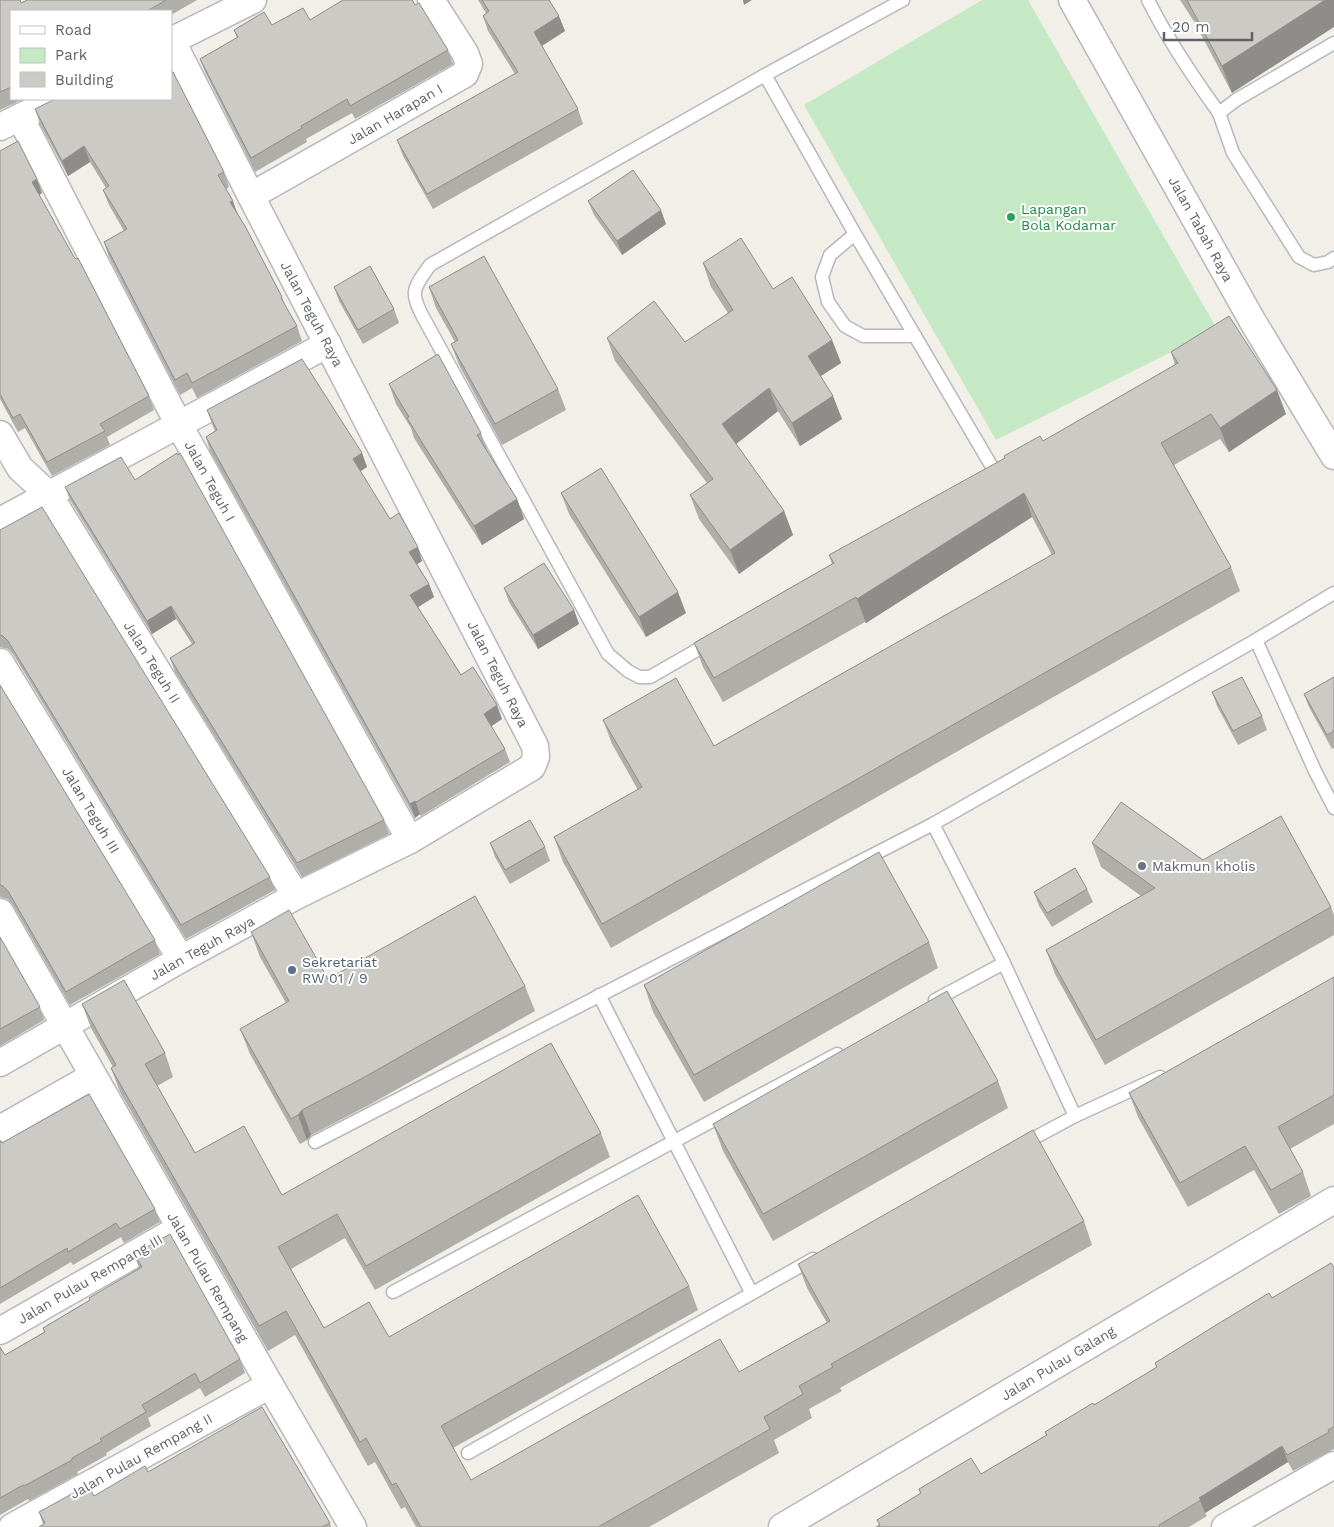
<svg xmlns="http://www.w3.org/2000/svg" width="1334" height="1527" font-family="'Work Sans',sans-serif">
<style>
.green{fill:#c5e8c5}
.lines{fill:none;stroke-linecap:round;stroke-linejoin:round}
.service-casing{stroke:#b5b8bc;stroke-width:15}
.minor-casing{stroke:#b5b8bc;stroke-width:29}
.service{stroke:#fff;stroke-width:12}
.minor{stroke:#fff;stroke-width:26}
.wall{fill:#afaea9}
.shaded-wall{fill:#8f8d8a}
.building{fill:#cccac5;stroke:#8f8d8a}
.leisure-dot{fill:#2e9e5b;stroke:#fff;stroke-width:2}
.worship-dot{fill:#6b7280;stroke:#fff;stroke-width:2}
.service-dot{fill:#5c6f8a;stroke:#fff;stroke-width:2}
.labels{text-anchor:middle;stroke-width:4;stroke-linejoin:round;paint-order:stroke}
.street-label{font-size:14px;fill:#5f6368;stroke:#fff}
.leisure-label{font-size:14px;fill:#27864d;stroke:#fff;text-anchor:start}
.worship-label{font-size:14px;fill:#5b616d;stroke:#fff;text-anchor:start}
.service-label{font-size:14px;fill:#4e5e75;stroke:#fff;text-anchor:start}
</style>
<rect width="100%" height="100%" fill="#f1efe8"/>
<polygon class="green" points="982,0 1028,0 1217,329 996,440 804,105"/>
<g class="lines">
<defs>
<g id="service">
<path d="M1148,0C1168,40 1193,77 1219,113"/>
<polyline points="1334,43 1236,100 1219,113 1233,153 1299,257 1314,265 1328,262 1334,258"/>
<polyline points="765,75 855,234 998,477"/>
<polyline points="855,234 830,255 822,277 828,302 845,326 863,336 915,336"/>
<polyline points="1256,640 1315,771 1334,808"/>
<path d="M711,642L650,677H639L628,671L608,654L423,317C409,291 414,288 430,265L765,75L903,0"/>
<polyline points="933,824 1001,957 1075,1116"/>
<polyline points="599,995 751,1292"/>
<polyline points="935,1000 1004,963"/>
<polyline points="315,1142 933,824 1256,640 1334,593"/>
<polyline points="1023,1144 1075,1116 1160,1077"/>
<polyline points="393,1292 837,1054"/>
<polyline points="468,1453 813,1259"/>
</g>
<g id="minor">
<polyline points="1072,0 1253,322 1334,456"/>
<polyline points="171,41 253,0"/>
<polyline points="20,117 179,425 410,840"/>
<polyline points="0,127 57,99"/>
<polyline points="251,196 465,74 469,64 465,53 431,0"/>
<polyline points="0,434 20,468 49,495 296,896"/>
<polyline points="0,521 328,344"/>
<polyline points="0,662 181,959"/>
<polyline points="0,912 270,1385 353,1527"/>
<polyline points="0,1063 181,959 296,896 410,840 532,767 536,757 535,746 251,196 172,41"/>
<polyline points="0,1129 93,1076"/>
<polyline points="0,1331 180,1228"/>
<polyline points="12,1527 270,1385"/>
<polyline points="782,1527 1334,1200"/>
<polyline points="1225,1527 1334,1465"/>
</g>
</defs>
<use href="#service" class="service-casing"/>
<use href="#minor" class="minor-casing"/>
<use href="#service" class="service"/>
<use href="#minor" class="minor"/>
</g>
<g class="wall">
<polygon points="0,0 21,3 27,0 197,0 171,15 171,11 11,11 11,99 23,99 0,110"/>
<polygon points="478,0 549,0 565,31 542,46 578,109 583,124 433,209 403,156 397,140 515,74 488,31 483,16 486,13"/>
<polygon points="1180,0 1334,0 1232,93 1195,23"/>
<polygon points="415,5 448,50 453,64 355,119 352,113 306,139 307,142 255,172 205,72 200,59 237,38 234,30 272,25"/>
<polygon points="35,109 224,172 229,187 226,189 238,214 282,297 285,305 297,326 302,341 197,398 192,388 180,395 109,257 104,242 124,231 109,205 103,190 106,188 90,162 68,176 40,124"/>
<polygon points="0,151 42,193 39,195 149,396 154,410 107,437 110,445 52,476 25,428 18,432 0,399"/>
<polygon points="588,201 666,224 622,255 594,215"/>
<polygon points="703,263 773,289 832,340 841,363 821,376 842,419 800,446 778,411 736,444 784,511 793,535 739,574 699,519 690,495 707,483 615,361 607,338 685,342 728,313 711,287"/>
<polygon points="334,287 394,309 399,323 363,344 339,301"/>
<polygon points="429,287 558,389 566,410 502,445 459,365 451,344 455,342 436,308"/>
<polygon points="1171,352 1286,414 1229,452 1220,439 1174,465 1231,567 1240,591 611,948 563,862 554,837 638,790 612,744 603,720 714,746 1052,555 1032,517 866,623 865,622 723,702 703,667 694,643 832,564 829,555 1043,441 1175,365"/>
<polygon points="389,384 481,433 488,453 517,499 524,519 482,545 414,438 411,428 396,404"/>
<polygon points="207,410 362,453 367,467 360,471 390,519 422,561 417,564 429,584 434,597 418,607 461,675 502,719 491,726 505,749 510,762 421,816 420,814 415,818 210,451 206,437 215,431 212,424"/>
<polygon points="135,480 384,820 389,834 302,877 175,672 170,658 192,644 176,619 152,634 70,500 65,487"/>
<polygon points="561,493 686,613 646,637 569,514"/>
<polygon points="0,530 270,877 275,890 186,939 13,654 8,649 0,647"/>
<polygon points="504,588 574,610 579,624 538,649 509,602"/>
<polygon points="1334,677 1334,748 1332,749 1309,707 1304,694"/>
<polygon points="0,685 155,940 160,954 70,1005 13,905 8,899 0,897"/>
<polygon points="1212,692 1262,716 1267,730 1238,745 1217,706"/>
<polygon points="490,843 545,847 550,861 510,884 495,857"/>
<polygon points="1092,843 1203,860 1331,907 1334,915 1334,935 1105,1065 1055,974 1046,950 1141,896 1101,867"/>
<polygon points="1087,889 1093,902 1052,927 1039,906 1034,892"/>
<polygon points="251,932 328,979 525,986 535,1011 371,1104 311,1135 307,1140 300,1144 250,1054 240,1029 286,1003 260,957"/>
<polygon points="0,937 40,1007 44,1020 0,1046"/>
<polygon points="929,942 938,968 704,1102 653,1012 644,985"/>
<polygon points="1334,977 1334,1124 1290,1149 1303,1172 1311,1196 1279,1214 1254,1170 1188,1207 1138,1117 1129,1093"/>
<polygon points="82,1004 165,1053 173,1077 157,1086 195,1153 282,1195 601,1133 610,1157 375,1290 345,1238 291,1269 324,1328 389,1337 689,1286 698,1310 453,1448 471,1480 739,1372 827,1323 807,1288 798,1264 1084,1221 1092,1245 840,1388 842,1391 809,1409 812,1418 774,1440 779,1453 649,1527 416,1527 405,1507 401,1509 375,1462 368,1466 295,1335 268,1351 120,1092 111,1068 113,1067 91,1028"/>
<polygon points="998,1081 1008,1108 773,1241 723,1151 713,1124"/>
<polygon points="0,1140 2,1143 155,1209 160,1222 124,1243 121,1237 73,1265 71,1262 0,1304"/>
<polygon points="134,1254 240,1359 245,1373 205,1397 200,1388 148,1418 151,1426 106,1453 107,1455 77,1472 78,1474 29,1501 28,1499 0,1515 0,1347 5,1355 44,1332 43,1328 90,1300 139,1268"/>
<polygon points="1334,1267 1334,1449 1293,1471 1288,1462 1205,1513 1207,1516 1189,1527 876,1527 879,1525 877,1520 920,1494 919,1489 981,1474 1046,1435 1045,1432 1094,1405 1157,1368 1155,1363 1272,1298"/>
<polygon points="148,1472 330,1523 331,1527 39,1527 43,1524 39,1512 94,1496"/>
</g>
<g class="shaded-wall">
<polygon points="743,0 752,0 744,5"/>
<polygon points="1325,0 1334,0 1334,27 1232,93 1222,66"/>
<polygon points="559,16 565,31 540,47 534,32"/>
<polygon points="84,146 90,162 68,176 62,161"/>
<polygon points="37,179 42,193 37,196 32,182"/>
<polygon points="233,201 238,216 230,202"/>
<polygon points="661,210 666,224 622,255 617,241"/>
<polygon points="832,340 841,363 816,379 808,356"/>
<polygon points="769,388 778,411 731,448 722,424"/>
<polygon points="1277,390 1286,414 1229,452 1220,428"/>
<polygon points="833,396 842,419 800,446 792,423"/>
<polygon points="362,453 367,467 358,473 353,459"/>
<polygon points="1024,493 1032,517 866,623 857,599"/>
<polygon points="517,499 524,519 482,545 474,526"/>
<polygon points="784,511 793,535 739,574 730,550"/>
<polygon points="418,547 422,561 414,566 409,552"/>
<polygon points="429,584 434,597 415,609 410,595"/>
<polygon points="678,592 686,613 646,637 639,617"/>
<polygon points="171,606 176,619 152,634 147,621"/>
<polygon points="574,610 579,624 538,649 533,635"/>
<polygon points="497,705 502,719 489,728 484,714"/>
<polygon points="415,801 420,814 415,818 410,804"/>
<polygon points="302,1110 311,1135 307,1140 298,1115"/>
<polygon points="1282,1446 1288,1462 1205,1513 1199,1498"/>
</g>
<g class="building">
<polygon points="0,0 20,0 21,3 27,0 166,0 147,11 11,11 11,87 0,92"/>
<polygon points="343,0 412,0 415,5 419,3 448,50 350,106 347,99 301,126 302,128 251,158 200,59 238,37 234,30 264,12 272,25 303,8 310,20"/>
<polygon points="482,0 549,0 559,16 534,32 578,109 427,194 397,140 518,72 483,16 489,11"/>
<polygon points="1187,0 1325,0 1222,66"/>
<polygon points="173,72 224,172 218,175 233,201 230,202 245,226 282,297 281,298 297,326 192,383 187,373 175,380 104,242 127,229 103,190 109,186 84,146 62,161 35,109 55,99 171,99 171,73"/>
<polygon points="18,141 37,179 32,182 74,257 76,259 78,258 149,396 100,424 105,431 47,462 20,414 13,418 0,394 0,151"/>
<polygon points="633,170 661,210 617,241 588,201"/>
<polygon points="741,238 773,289 792,277 832,340 808,356 833,396 792,423 769,388 722,424 784,511 730,550 690,495 713,479 607,338 654,301 685,342 733,310 703,263"/>
<polygon points="484,256 558,389 495,424 451,344 458,340 429,287"/>
<polygon points="370,266 394,309 358,330 334,287"/>
<polygon points="1229,316 1277,390 1220,428 1211,414 1161,443 1231,567 602,924 554,837 642,787 603,720 676,678 714,746 1055,553 1024,493 857,599 856,597 714,678 694,643 834,563 829,555 1005,458 1004,456 1040,436 1043,441 1178,363 1171,352"/>
<polygon points="438,354 481,433 477,435 517,499 474,526 407,418 409,417 389,384"/>
<polygon points="302,359 362,453 353,459 390,519 399,513 418,547 409,552 429,584 410,595 461,675 473,667 497,705 484,714 505,749 416,802 415,801 410,804 206,437 217,430 207,410"/>
<polygon points="177,453 178,455 180,453 384,820 297,863 170,658 195,643 171,606 147,621 65,487 121,457 135,480"/>
<polygon points="601,468 678,592 639,617 561,493"/>
<polygon points="42,507 270,877 181,925 8,641 3,636 0,635 0,530"/>
<polygon points="544,563 574,610 533,635 504,588"/>
<polygon points="1242,677 1262,716 1233,731 1212,692"/>
<polygon points="1334,677 1334,731 1327,735 1304,694"/>
<polygon points="0,685 155,940 66,992 8,891 3,886 0,885"/>
<polygon points="1121,802 1203,860 1281,816 1331,907 1096,1040 1046,950 1155,888 1092,843"/>
<polygon points="530,820 545,847 505,870 490,843"/>
<polygon points="879,852 929,942 694,1075 644,985"/>
<polygon points="1075,868 1087,889 1047,913 1034,892"/>
<polygon points="475,896 525,986 361,1079 302,1110 298,1115 291,1119 240,1029 289,1001 251,932 289,910 328,979"/>
<polygon points="0,937 40,1007 0,1029"/>
<polygon points="1334,977 1334,1095 1278,1127 1303,1172 1271,1190 1245,1146 1180,1183 1129,1093"/>
<polygon points="124,980 165,1053 145,1064 195,1153 244,1126 282,1195 551,1043 601,1133 366,1266 337,1214 278,1247 324,1328 369,1302 389,1337 638,1195 689,1286 441,1426 471,1480 720,1339 739,1372 830,1321 798,1264 1033,1130 1084,1221 831,1364 833,1367 799,1386 803,1394 764,1417 770,1429 598,1527 421,1527 396,1483 392,1485 366,1438 360,1442 286,1311 259,1326 111,1068 116,1065 82,1004"/>
<polygon points="947,991 998,1081 763,1214 713,1124"/>
<polygon points="89,1094 155,1209 120,1229 116,1223 68,1252 67,1248 0,1288 0,1140 2,1143"/>
<polygon points="170,1234 240,1359 200,1383 195,1373 142,1405 146,1412 100,1439 102,1441 72,1458 72,1460 24,1486 23,1485 0,1498 0,1347 5,1355 45,1332 43,1328 90,1300 89,1298 142,1267 134,1254"/>
<polygon points="1331,1263 1334,1267 1334,1427 1328,1430 1329,1432 1324,1435 1287,1455 1282,1446 1199,1498 1201,1500 1159,1525 1160,1527 876,1527 880,1525 877,1520 921,1493 919,1489 971,1458 981,1474 1047,1435 1045,1432 1093,1403 1094,1405 1157,1367 1155,1363 1221,1322 1269,1293 1272,1298"/>
<polygon points="262,1407 330,1523 322,1527 39,1527 45,1523 39,1512 88,1485 94,1496 145,1466 148,1472"/>
</g>
<circle class="leisure-dot" cx="1011" cy="217" r="5"/>
<circle class="worship-dot" cx="1142" cy="866" r="5"/>
<circle class="service-dot" cx="292" cy="970" r="5"/>
<g class="labels">
<g class="street-label">
<text transform="translate(395 114) rotate(-30)" y="5">Jalan Harapan I</text>
<text transform="translate(1201 229) rotate(61)" y="5">Jalan Tabah Raya</text>
<text transform="translate(312 314) rotate(62)" y="5">Jalan Teguh Raya</text>
<text transform="translate(210 481) rotate(61)" y="5">Jalan Teguh I</text>
<text transform="translate(152 662) rotate(58)" y="5">Jalan Teguh II</text>
<text transform="translate(498 674) rotate(63)" y="5">Jalan Teguh Raya</text>
<text transform="translate(91 810) rotate(59)" y="5">Jalan Teguh III</text>
<text transform="translate(202 948) rotate(-29)" y="5">Jalan Teguh Raya</text>
<text transform="translate(208 1277) rotate(60)" y="5">Jalan Pulau Rempang</text>
<text transform="translate(90 1279) rotate(-30)" y="5">Jalan Pulau Rempang III</text>
<text transform="translate(1058 1363) rotate(-31)" y="5">Jalan Pulau Galang</text>
<text transform="translate(141 1456) rotate(-29)" y="5">Jalan Pulau Rempang II</text>
</g>
<g class="leisure-label">
<text x="1021" y="214">Lapangan<tspan x="1021" dy="16">Bola Kodamar</tspan></text>
</g>
<g class="worship-label">
<text x="1152" y="871">Makmun kholis</text>
</g>
<g class="service-label">
<text x="302" y="967">Sekretariat<tspan x="302" dy="16">RW 01 / 9</tspan></text>
</g>
</g>
<rect x="10" y="10" width="162" height="90" fill="#ffffff" stroke="#bfc1c3"/>
<rect x="20" y="26" width="25" height="8" fill="#ffffff" stroke="#bfc1c3"/>
<text x="55" y="35" font-size="15" fill="#5f6368">Road</text>
<rect x="20" y="48" width="25" height="15" fill="#c5e8c5" stroke="#bfc1c3"/>
<text x="55" y="60" font-size="15" fill="#5f6368">Park</text>
<rect x="20" y="72" width="25" height="15" fill="#cccac5" stroke="#bfc1c3"/>
<text x="55" y="85" font-size="15" fill="#5f6368">Building</text>
<path d="M1164 32v8h88v-8" fill="none" stroke="#5f6368" stroke-width="2.5"/>
<text x="1172" y="32" font-size="15" fill="#5f6368" stroke="#ffffff" stroke-width="4" paint-order="stroke">20 m</text>
</svg>
